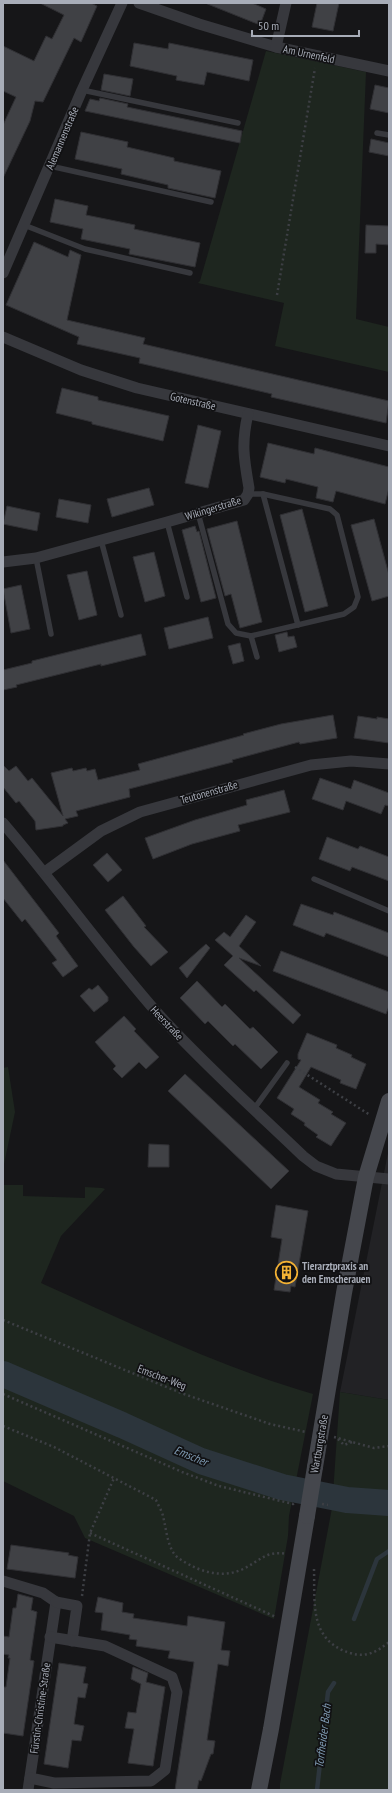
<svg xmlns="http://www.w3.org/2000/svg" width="392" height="1793" font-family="'PT Sans Narrow',sans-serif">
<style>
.built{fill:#222225}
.green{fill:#1e261f}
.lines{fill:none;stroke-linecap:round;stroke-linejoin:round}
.stream{stroke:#2c353c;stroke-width:4.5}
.river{stroke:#2c353c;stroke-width:26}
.building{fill:#404145;stroke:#303034}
.path{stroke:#3d3f44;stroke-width:2.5;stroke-dasharray:2 3;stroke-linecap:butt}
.lane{stroke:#37383d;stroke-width:5.5}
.street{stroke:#37383d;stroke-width:11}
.secondary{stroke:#45474d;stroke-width:16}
.secondary-bridge{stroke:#45474d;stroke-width:16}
.labels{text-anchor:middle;stroke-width:3.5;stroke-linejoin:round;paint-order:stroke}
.street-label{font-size:11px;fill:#a8adb8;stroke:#111113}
.poi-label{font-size:11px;font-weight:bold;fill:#a8adb8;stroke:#111113;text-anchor:start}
.water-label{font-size:12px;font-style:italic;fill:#7f9bb3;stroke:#111113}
</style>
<rect width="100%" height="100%" fill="#161618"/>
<polygon class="built" points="389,1148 389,1400 340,1392"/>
<g class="green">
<polygon points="266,51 366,72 356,319 389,327 389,372 275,346 284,303 198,283 200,281"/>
<polygon points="8,1067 15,1112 3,1169 3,1068"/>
<path d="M3,1185H23V1196L85,1198V1187L102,1188L105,1189L61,1236L41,1283C130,1323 219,1367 313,1394L289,1516L288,1536L274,1619L85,1538L74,1516L3,1481Z"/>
<polygon points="340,1392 389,1400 389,1790 280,1790 280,1784 332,1508"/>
</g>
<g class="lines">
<g class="stream">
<polyline points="354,1619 377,1559 389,1551"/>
<polyline points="317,1790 328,1692 334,1683"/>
</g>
<polyline class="river" points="3,1374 122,1425 201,1461 282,1487 347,1500 389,1503"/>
</g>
<g class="building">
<polygon points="40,3 91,3 97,6 81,42 74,38 43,102 35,101 30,121 3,178 3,125 16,97 3,91 3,46 34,61 46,36 52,39 64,15"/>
<polygon points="205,3 252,3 266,9 260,25"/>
<polygon points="317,3 339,3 333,31 312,27"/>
<polygon points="134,43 168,49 169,43 253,60 249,81 207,72 204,85 176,80 177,76 130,66"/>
<polygon points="104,74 133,79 130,96 101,90"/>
<polygon points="375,85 389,88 389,113 370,109"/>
<polygon points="100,98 128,104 127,107 242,131 240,143 85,111 90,99 99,101"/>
<polygon points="81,132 128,142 127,147 174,158 174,161 221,171 215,198 168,188 168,185 121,174 122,169 75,159"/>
<polygon points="371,139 389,143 389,156 369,152"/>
<polygon points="55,199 88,206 86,215 135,225 134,229 200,243 195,267 129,254 130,249 81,239 83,229 50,222"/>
<polygon points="366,225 389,226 389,245 376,244 376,253 365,253"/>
<polygon points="34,242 68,257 70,250 81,255 67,320 145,338 143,344 389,401 386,423 271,397 272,394 139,363 140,358 77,344 79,337 6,305"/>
<polygon points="62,388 98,397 98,400 169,416 163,441 92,424 92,422 56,413"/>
<polygon points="198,425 221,431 208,488 185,483"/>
<polygon points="268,443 314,454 315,448 389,467 389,488 385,504 336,491 333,502 316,498 318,487 286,479 285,483 260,477"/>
<polygon points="149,488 154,505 112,517 107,499"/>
<polygon points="59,499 91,505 88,523 56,517"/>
<polygon points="7,506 40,513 37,531 3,524"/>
<polygon points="302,509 328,606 305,612 280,515"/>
<polygon points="374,519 389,575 389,596 372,601 351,525"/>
<polygon points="237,521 262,622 240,628 231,594 225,596 207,529"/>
<polygon points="195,526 197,532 199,531 216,598 201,602 182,530"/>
<polygon points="154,552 165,596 145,602 133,557"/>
<polygon points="87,571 97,615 79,620 67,575"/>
<polygon points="21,585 30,629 11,633 3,589"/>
<polygon points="208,617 213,638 169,649 164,628"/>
<polygon points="287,632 288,637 294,636 297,647 279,652 275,635"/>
<polygon points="141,634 146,655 101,666 101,664 16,685 17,687 3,690 3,670 32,663 32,661"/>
<polygon points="240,643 244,661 233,664 228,646"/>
<polygon points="333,715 337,738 300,744 299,742 232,760 233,762 129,789 130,797 76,811 78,816 65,819 68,823 63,825 63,826 36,830 35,821 19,801 16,803 3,787 3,765 9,771 16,766 28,781 32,778 63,816 51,773 72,768 73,771 86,768 87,771 95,769 98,780 140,770 138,764 244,735 243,734 281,724"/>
<polygon points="358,716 377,719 377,717 389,719 389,743 354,738"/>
<polygon points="320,778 351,789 354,780 389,793 389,806 385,805 381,814 346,801 343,810 312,799"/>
<polygon points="284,790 290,812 238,825 240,831 192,844 153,859 145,838 195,820 247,805 246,800"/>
<polygon points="327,837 358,849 360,846 389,857 389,881 352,867 350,871 319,859"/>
<polygon points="107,853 122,870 108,882 93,865"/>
<polygon points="3,860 59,933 56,936 78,966 63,977 52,963 57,960 25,919 22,922 3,898"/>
<polygon points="123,896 146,926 144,927 168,952 151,966 134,947 105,910"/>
<polygon points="301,904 333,915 334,912 389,933 389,957 326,933 324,937 293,925"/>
<polygon points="246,915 256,922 239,946 261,966 239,958 301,1015 293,1024 256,990 254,992 224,965 233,956 215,940 224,932 230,937"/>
<polygon points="206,944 210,948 187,978 179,968"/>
<polygon points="281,951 389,992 389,1006 386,1014 273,971"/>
<polygon points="197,981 222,1007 225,1004 250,1029 253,1027 278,1052 261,1069 235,1044 233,1046 208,1021 205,1024 180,998"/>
<polygon points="98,985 108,997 108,1001 94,1012 80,996 89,988 92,990"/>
<polygon points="124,1016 136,1029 134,1031 159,1057 146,1069 139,1062 122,1078 113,1069 116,1066 95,1042"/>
<polygon points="307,1033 337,1045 336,1048 352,1055 351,1057 366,1064 356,1089 340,1083 341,1080 311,1067 299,1087 320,1100 318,1103 333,1112 331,1114 346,1123 331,1146 316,1137 318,1135 304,1125 305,1123 291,1114 294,1109 277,1098 301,1060 298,1059 298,1054"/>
<polygon points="185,1074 289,1171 271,1189 168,1091"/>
<polygon points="149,1144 169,1145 169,1167 148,1167"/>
<polygon points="276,1205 308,1211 295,1287 291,1286 290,1292 274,1290 282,1239 271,1237"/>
<polygon points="11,1545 69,1553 68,1555 78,1557 75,1578 7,1569"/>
<polygon points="18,1594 33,1598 31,1610 37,1612 30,1660 34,1661 23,1736 3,1733 3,1687 6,1687 10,1658 8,1658 9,1655 3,1654 3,1636 9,1637 13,1608 16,1608"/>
<polygon points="98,1597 123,1603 122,1612 134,1614 133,1618 187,1626 188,1616 225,1622 221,1650 230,1651 229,1658 228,1666 218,1664 207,1740 215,1741 213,1754 211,1754 201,1781 199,1780 197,1790 175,1790 194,1662 168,1658 170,1651 136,1646 137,1640 129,1639 130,1635 101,1630 103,1613 95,1612"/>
<polygon points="59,1663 86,1667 83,1683 88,1684 85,1698 78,1697 74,1724 84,1726 81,1741 72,1740 68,1768 44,1764"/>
<polygon points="133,1667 148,1673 146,1682 165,1687 153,1766 128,1763 134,1729 125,1728 128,1712 136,1713 141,1684 131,1679"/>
</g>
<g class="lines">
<g class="path">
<polyline points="277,295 315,68"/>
<polyline points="295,1067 370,1115"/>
<polyline points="3,1320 181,1393 270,1424 306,1432"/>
<polyline points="3,1394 182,1472 219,1486 293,1504 295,1502"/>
<path d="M3,1426L54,1447L156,1500C158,1505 162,1511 163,1516C166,1528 167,1542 173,1552C176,1558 186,1563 192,1566C208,1574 227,1577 243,1569C260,1561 266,1550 287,1554"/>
<polyline points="334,1437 374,1448 389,1446"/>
<polyline points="338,1439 344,1445 352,1442"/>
<polyline points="322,1504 328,1505"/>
<polyline points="90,1533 276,1617"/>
<path d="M314,1569C315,1604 309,1640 350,1653C366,1658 377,1652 389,1642"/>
<polyline points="82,1596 90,1533 114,1478"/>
</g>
<g class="lane">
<polyline points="82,90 238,123"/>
<polyline points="377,133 389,135"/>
<polyline points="50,166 211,202"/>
<polyline points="24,225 85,249 190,273"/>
<polyline points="263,494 298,625"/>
<polyline points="198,513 228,624 236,633 251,636 344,614 354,607 358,597 337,515 330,509 263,494 248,494"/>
<polyline points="167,522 187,597"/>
<polyline points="101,540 121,615"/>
<polyline points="36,558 51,634"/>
<polyline points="251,636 257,657"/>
<polyline points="314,879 389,911"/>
<polyline points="254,1109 287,1063"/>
</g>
<g class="street">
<polyline points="139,3 199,24 276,47 389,71"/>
<polyline points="276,47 286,3"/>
<polyline points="3,273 82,90 122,3"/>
<polyline points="3,337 81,370 137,388 389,446"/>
<path d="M3,562L36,558L167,522L244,500L248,494L249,488C244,459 241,444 248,414"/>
<path d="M3,823C57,886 105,954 160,1016C205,1065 255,1110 303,1156L316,1166L336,1174L389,1179"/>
<polyline points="45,872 101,831 140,812 311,765 351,761 389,764"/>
<polyline points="3,1581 43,1593 56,1602 28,1790"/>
<polyline points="56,1602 77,1606 72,1641"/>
<polyline points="30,1778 54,1783 151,1781 165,1770 177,1692 172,1677 105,1646 50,1637"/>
</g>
<g class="secondary">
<polyline points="315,1467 344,1293 366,1177 389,1101"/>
<polyline points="259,1790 271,1729 307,1516"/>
</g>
<polyline class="secondary-bridge" points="307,1516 315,1467"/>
</g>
<defs>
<symbol id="building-ring" viewBox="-11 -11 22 22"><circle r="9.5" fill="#111113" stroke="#f2b134" stroke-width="1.5"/><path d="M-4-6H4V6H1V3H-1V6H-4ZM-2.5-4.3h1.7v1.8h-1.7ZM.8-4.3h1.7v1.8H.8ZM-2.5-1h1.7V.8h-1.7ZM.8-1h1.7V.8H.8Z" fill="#f2b134"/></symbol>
</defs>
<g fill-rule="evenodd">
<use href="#building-ring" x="274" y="1260" width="25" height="25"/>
</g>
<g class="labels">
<g class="street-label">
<text transform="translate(309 54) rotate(12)" y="4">Am Urnenfeld</text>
<text transform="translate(62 138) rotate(-67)" y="4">Alemannenstraße</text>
<text transform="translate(193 401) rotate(13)" y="4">Gotenstraße</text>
<text transform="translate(213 508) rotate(-17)" y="4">Wikingerstraße</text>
<text transform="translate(209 792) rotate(-16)" y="4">Teutonenstraße</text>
<text transform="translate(167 1023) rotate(47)" y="4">Heerstraße</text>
<text transform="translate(162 1377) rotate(21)" y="4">Emscher-Weg</text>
<text transform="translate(319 1444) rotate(-80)" y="4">Wartburgstraße</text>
<text transform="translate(40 1708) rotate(-82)" y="4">Fürstin-Christine-Straße</text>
</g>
<g class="poi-label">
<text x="302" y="1270">Tierarztpraxis an<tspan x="302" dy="13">den Emscherauen</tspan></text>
</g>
<g class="water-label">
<text transform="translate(191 1456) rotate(22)" y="4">Emscher</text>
<text transform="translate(323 1736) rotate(-83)" y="4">Torfheider Bach</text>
</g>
</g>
<rect width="392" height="1793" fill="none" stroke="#a8adb8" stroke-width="8"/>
<path d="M252 30v6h107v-6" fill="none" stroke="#a8adb8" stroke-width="2"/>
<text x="258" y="30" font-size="12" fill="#a8adb8" stroke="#111113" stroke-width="3" paint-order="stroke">50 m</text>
</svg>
